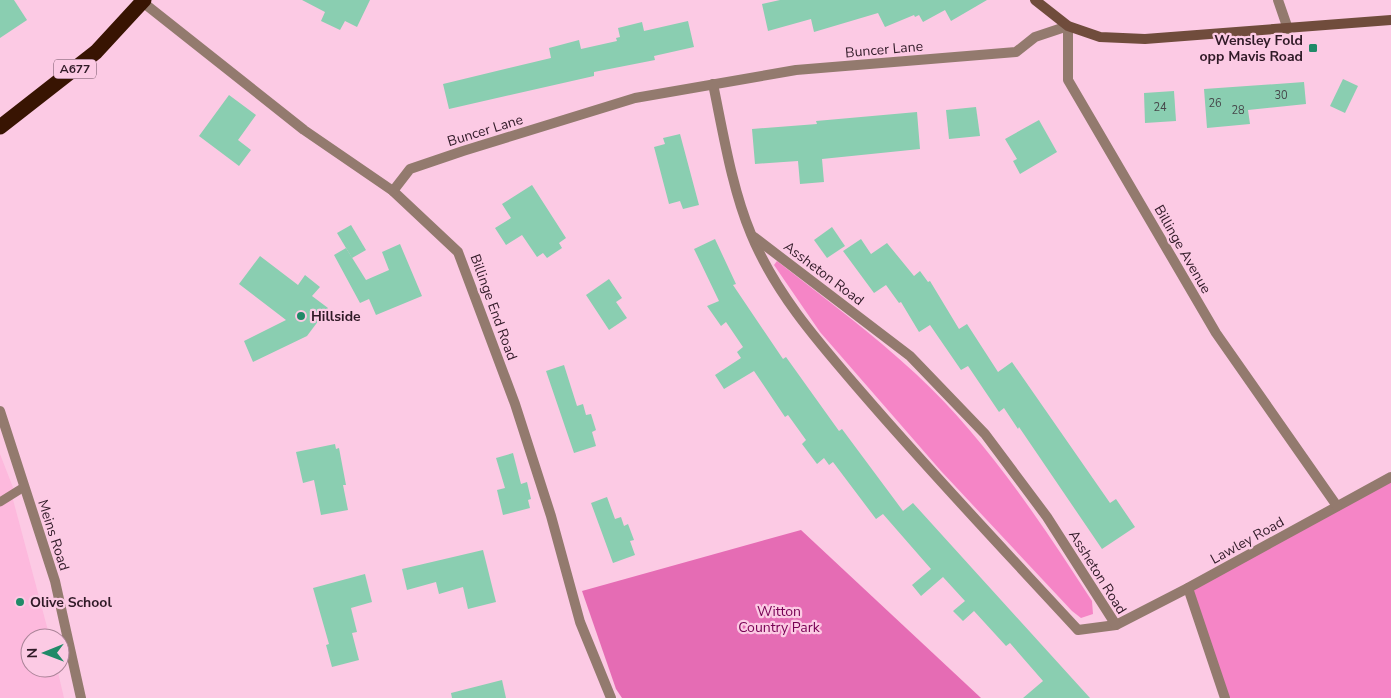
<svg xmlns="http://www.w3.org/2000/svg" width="1391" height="698" font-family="'Nunito Sans',sans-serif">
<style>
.built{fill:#fdb9dd}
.green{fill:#f585c6}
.forest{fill:#e56cb4}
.building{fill:#8aceb1}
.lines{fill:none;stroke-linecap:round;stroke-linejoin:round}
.lane{stroke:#937a6e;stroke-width:9}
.street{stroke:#937a6e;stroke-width:10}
.secondary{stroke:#704c3c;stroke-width:10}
.highway{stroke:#381402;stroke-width:15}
.poi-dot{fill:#208a68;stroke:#fccae4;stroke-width:2}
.labels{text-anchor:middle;stroke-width:4.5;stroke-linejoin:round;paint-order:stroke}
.number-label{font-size:11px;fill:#46474a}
.shield{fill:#fccae4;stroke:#6d4f60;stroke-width:1}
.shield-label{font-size:12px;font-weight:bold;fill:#301a27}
.poi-label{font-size:14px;font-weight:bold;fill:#301a27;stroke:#fccae4;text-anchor:start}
.street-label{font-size:14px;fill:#301a27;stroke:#fccae4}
.park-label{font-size:14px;fill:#770254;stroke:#fccae4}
</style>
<rect width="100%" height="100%" fill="#fccae4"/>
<polygon class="built" points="0,454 14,490 11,492 50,638 30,638 30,668 57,668 64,698 0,698"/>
<g class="green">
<path d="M777,261C824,298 872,333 916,374C986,439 1040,521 1092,601L1093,614L1081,618L1072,611L941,471L820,332L774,265Z"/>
<polygon points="1391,477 1391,698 1226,698 1188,588"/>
</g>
<polygon class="forest" points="801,530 981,698 622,698 616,689 582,591"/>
<g class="building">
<polygon points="0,0 14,0 27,20 0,38"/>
<polygon points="302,0 370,0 357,27 345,21 340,30 321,21 325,12"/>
<polygon points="780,0 987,0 951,21 945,10 923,22 919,15 915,17 914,15 885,27 878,13 814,32 811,19 768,31 762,4"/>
<polygon points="688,21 694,47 654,56 655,60 594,72 594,76 449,109 443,84 551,58 549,48 579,40 581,49 617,41 616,38 620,37 618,28 642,22 644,31"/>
<polygon points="1343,79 1358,86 1345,113 1330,106"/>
<polygon points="1304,82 1306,104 1248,110 1250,124 1207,128 1204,89"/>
<polygon points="1174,91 1176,121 1145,123 1144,93"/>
<polygon points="229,95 256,115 238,140 251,150 239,166 199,136"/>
<polygon points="976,107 980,136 949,139 946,110"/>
<polygon points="917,112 920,149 822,159 824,182 800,184 798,161 755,164 752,129 817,124 816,121"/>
<polygon points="1039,120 1057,152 1020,174 1013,161 1017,159 1005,139"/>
<polygon points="680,134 699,205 683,209 680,201 669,204 654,147 665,144 663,138"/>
<polygon points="532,185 566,238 559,243 562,248 547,258 543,253 537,257 522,235 506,245 495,228 511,218 502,204"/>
<polygon points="351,225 366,250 352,258 337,233"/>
<polygon points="832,227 845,246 827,258 814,240"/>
<polygon points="715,239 736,284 733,285 783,359 786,357 839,431 842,429 903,511 913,503 1090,698 1023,698 1043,681 1010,643 1006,646 974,611 963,621 953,611 965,601 943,577 921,596 912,585 931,569 883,514 876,519 833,462 829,465 824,458 817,464 802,444 806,440 788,415 785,417 754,371 724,389 715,375 741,358 737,352 743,347 726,322 721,326 707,306 719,301 694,249"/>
<polygon points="861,239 871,254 887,243 914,276 920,271 928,282 930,281 959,329 967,324 998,372 1012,362 1110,503 1116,499 1135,527 1102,549 1019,427 1018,429 1004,408 999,412 968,366 961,370 930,325 919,332 901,302 899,303 886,285 874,293 843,251"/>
<polygon points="400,244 422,296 376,315 369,299 360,303 334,255 346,248 366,280 389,270 382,252"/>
<polygon points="260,256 298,285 305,275 320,287 312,296 328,308 307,336 253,362 244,341 286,320 239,284"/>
<polygon points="609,279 622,298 616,302 627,318 609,330 586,295"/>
<polygon points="564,365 577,406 583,404 586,415 591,414 596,430 592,432 596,446 574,453 546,371"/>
<polygon points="335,444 336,449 339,448 346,485 343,485 348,510 321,515 314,480 303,483 296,452"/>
<polygon points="513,453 521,484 527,482 531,499 528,500 530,508 503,515 497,490 505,488 496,458"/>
<polygon points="607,497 615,519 621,517 624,526 628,524 634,540 630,541 635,555 613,563 591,503"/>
<polygon points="483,550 496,602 468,609 463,587 439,594 436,582 407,590 402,569"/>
<polygon points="365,574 372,602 351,608 357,632 352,633 359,660 332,667 326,645 329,644 313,588"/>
<polygon points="502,680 506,698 452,698 451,693"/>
</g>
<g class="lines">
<polyline class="lane" points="0,502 24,487"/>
<g class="street">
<polyline points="140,0 304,130 393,191 458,252 515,404 551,516 580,622 611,698"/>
<polyline points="1278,0 1288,29"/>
<path d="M713,84C723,132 732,189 751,234C776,295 821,345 864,395C933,475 1006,552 1078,630L1116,625L1188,588L1391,477"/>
<polyline points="393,191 410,169 463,151 635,98 796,70 1016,52 1035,37 1068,26 1068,80 1216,333 1337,506"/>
<polyline points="754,237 910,356 985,434 1047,517 1116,625"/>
<polyline points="0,411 55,581 81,698"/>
<polyline points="1188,588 1225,698"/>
</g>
<polyline class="secondary" points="1035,0 1068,26 1100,37 1145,39 1391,20"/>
<polyline class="highway" points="0,127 96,52 144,0"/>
</g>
<g class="poi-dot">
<rect x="1308" y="43" width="10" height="10" rx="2.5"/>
<circle cx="301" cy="316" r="5"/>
<circle cx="20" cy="602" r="5"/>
</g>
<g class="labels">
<g class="number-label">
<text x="1281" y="99">30</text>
<text x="1215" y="107">26</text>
<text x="1160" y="111">24</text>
<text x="1238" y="114">28</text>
</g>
<rect class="shield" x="54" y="59.5" width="42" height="19" rx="4"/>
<g class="shield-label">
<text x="75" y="73">A677</text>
</g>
<g class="poi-label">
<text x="1303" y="45" text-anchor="end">Wensley Fold<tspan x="1303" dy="16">opp Mavis Road</tspan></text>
<text x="311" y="321">Hillside</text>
<text x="30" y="607">Olive School</text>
</g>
<g class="street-label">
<text transform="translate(884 49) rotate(-5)" y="5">Buncer Lane</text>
<text transform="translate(485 130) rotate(-17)" y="5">Buncer Lane</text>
<text transform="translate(1183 249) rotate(60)" y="5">Billinge Avenue</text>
<text transform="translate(824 273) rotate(37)" y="5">Assheton Road</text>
<text transform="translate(494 307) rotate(70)" y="5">Billinge End Road</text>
<text transform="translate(54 535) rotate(72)" y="5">Meins Road</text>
<text transform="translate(1247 540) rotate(-29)" y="5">Lawley Road</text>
<text transform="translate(1098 572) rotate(58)" y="5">Assheton Road</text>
</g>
<g class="park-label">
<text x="779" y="616">Witton<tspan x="779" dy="16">Country Park</tspan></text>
</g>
</g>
<g transform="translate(45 653) rotate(269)"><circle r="24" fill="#fccae4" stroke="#aa8498"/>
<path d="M0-4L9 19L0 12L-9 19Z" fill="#208a68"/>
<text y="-8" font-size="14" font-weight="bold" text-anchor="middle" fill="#301a27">N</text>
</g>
</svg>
